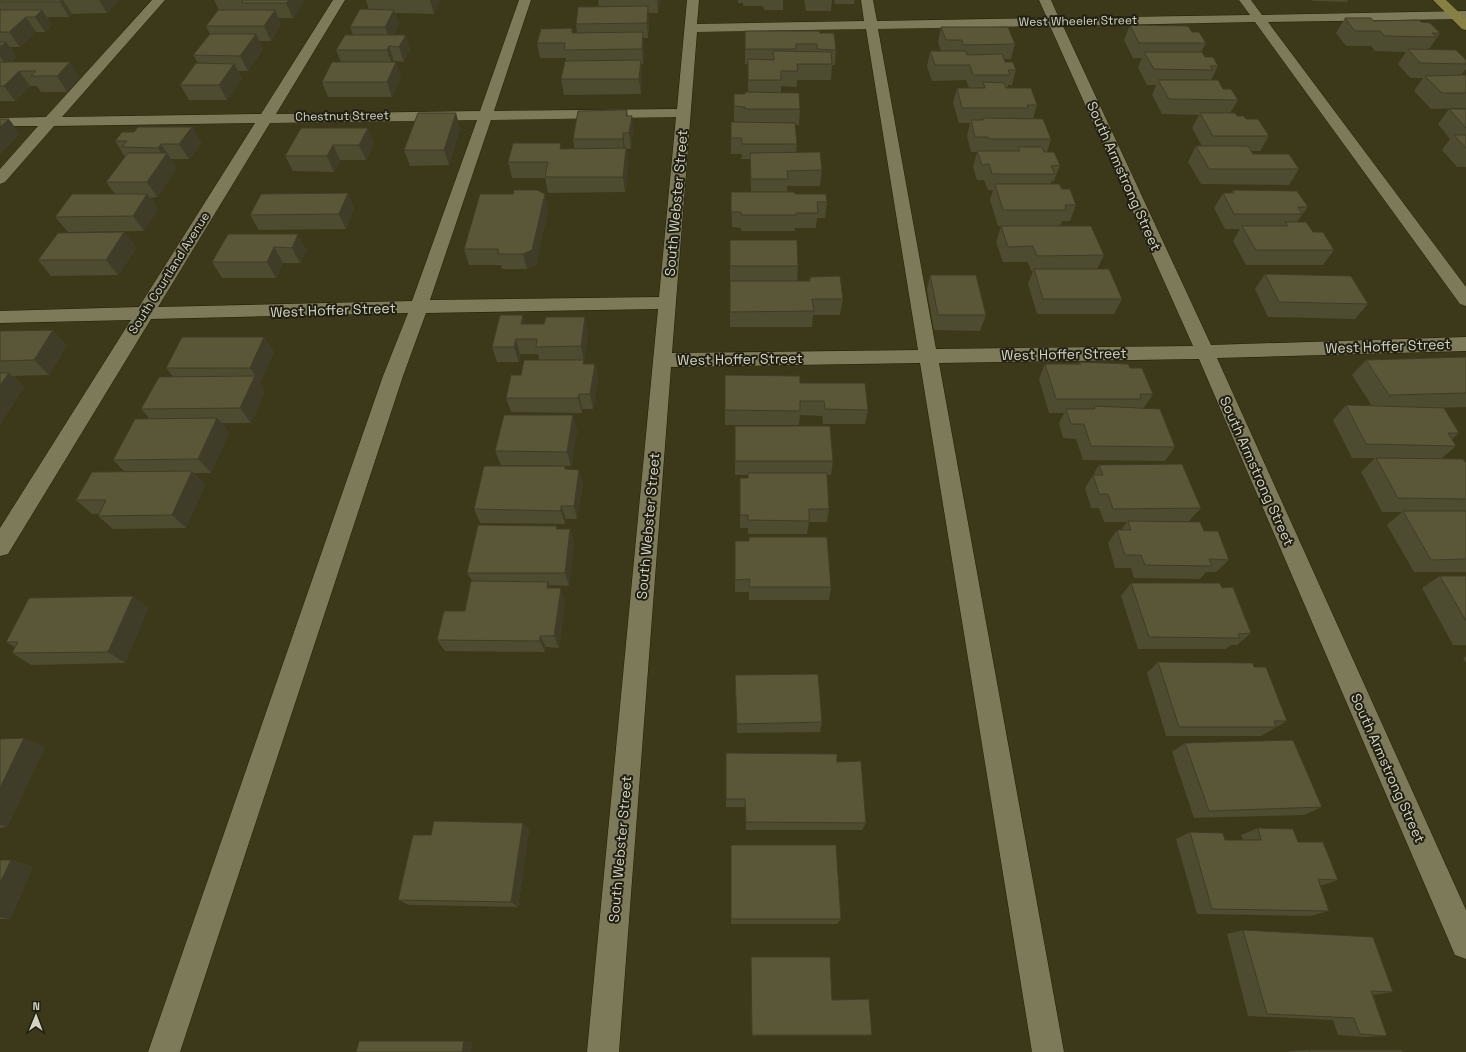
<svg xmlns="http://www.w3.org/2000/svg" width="1466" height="1052" font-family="'Space Grotesk',sans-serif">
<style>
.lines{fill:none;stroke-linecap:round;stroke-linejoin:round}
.minor-casing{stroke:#231f02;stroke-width:1}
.major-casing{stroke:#231f02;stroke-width:1}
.minor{fill:#7d7a59;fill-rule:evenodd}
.major{fill:#878042;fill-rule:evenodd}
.wall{fill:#4d4b30}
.shaded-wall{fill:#3f3d27}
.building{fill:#5a5738;stroke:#3f3d27}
.labels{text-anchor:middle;stroke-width:4;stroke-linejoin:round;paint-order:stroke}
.far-street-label{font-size:12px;fill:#d5d4c2;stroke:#211f12}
.street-label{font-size:14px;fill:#d5d4c2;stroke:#211f12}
</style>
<rect width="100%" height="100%" fill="#3c381a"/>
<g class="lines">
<defs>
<path id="minor" d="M152,0H165L62,117L261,114L333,0H345L276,114L480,111L519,0H531L494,111L677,109L687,0H699L697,24L864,21L861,0H873L877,21L1047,18L1039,0H1051L1059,18L1250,15L1239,0H1251L1262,15L1466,11V19L1268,22L1466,287V306L1460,304L1255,22L1063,26L1211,345L1466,337V351L1217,358L1466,910V959L1455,955L1199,359L939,363L1064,1052H1032L920,363L671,367L619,1052H587L658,309L426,313L403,376L180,1052H148L383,376L408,313L151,319L8,554L0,556V528L131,320L0,323V311L139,307L255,123L54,126L5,182L0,184V169L38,126H0V118L46,117ZM1050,26L1193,346L936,349L878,29ZM866,29L918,350L672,353L697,32ZM676,117L659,297L430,300L491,120ZM477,120L412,301L158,307L270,123Z"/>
<polygon id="major" points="1433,0 1446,0 1466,19 1466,30 1462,29"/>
</defs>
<use href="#minor" class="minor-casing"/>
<use href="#major" class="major-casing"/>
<use href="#minor" class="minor"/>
<use href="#major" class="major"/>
</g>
<g class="wall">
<polygon points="0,0 118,0 118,1 107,13 72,14 69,17 47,17 52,25 45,32 36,32 20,47 10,47 16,57 11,62 80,77 67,92 41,92 37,86 30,86 15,101 0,101 0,10 1,10 0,8"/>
<polygon points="214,0 302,0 303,3 293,18 278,18 281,25 271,41 259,41 263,49 248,71 238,71 242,79 227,100 189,100 180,85 198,63 193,55 210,34 206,26 219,10"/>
<polygon points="366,0 440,0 434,14 395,13 399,25 393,35 406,35 410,50 404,62 394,61 394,62 401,77 392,97 328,97 322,82 341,62 336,50 353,35 350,27 369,10"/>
<polygon points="598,0 660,0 658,13 648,13 649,21 648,38 643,38 644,47 643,64 641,64 642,75 641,94 564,95 561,79 566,61 566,58 540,58 537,43 572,28 573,33 577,33 576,24 599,7"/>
<polygon points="738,0 783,0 783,10 764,10 763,6 743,6 743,3 738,3"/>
<polygon points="804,0 832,0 831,11 806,11"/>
<polygon points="834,0 855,0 854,4 835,4"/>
<polygon points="1312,0 1348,0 1347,2 1313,1"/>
<polygon points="1345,18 1373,21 1421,22 1440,33 1430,48 1428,49 1466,60 1466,69 1461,75 1466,75 1466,108 1431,109 1414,91 1423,78 1410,78 1398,64 1406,52 1375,51 1371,46 1346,46 1336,33"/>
<polygon points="1130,25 1192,32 1206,43 1201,52 1205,57 1218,66 1211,80 1238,100 1230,113 1237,116 1246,119 1269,136 1260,151 1251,151 1253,154 1299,169 1289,185 1201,184 1188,162 1196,146 1202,146 1192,128 1199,115 1162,114 1152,95 1156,85 1147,85 1138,67 1142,58 1133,58 1124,40"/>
<polygon points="941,27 1015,44 1011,59 1004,59 1005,62 1016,70 1012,85 1008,85 1007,88 1037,105 1033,119 1051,139 1047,152 1060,165 1054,181 1052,181 1051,184 1062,189 1076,205 1070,221 1062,221 1060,226 998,226 990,200 993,190 988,190 984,180 977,180 973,167 977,152 971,152 967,136 970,123 959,123 953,103 957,88 969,88 966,80 932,81 927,66 930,51 941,51 938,42"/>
<polygon points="745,31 820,33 836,50 835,65 832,65 831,80 797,80 797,87 781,86 781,92 800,109 799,125 795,125 797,144 796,152 822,170 820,186 787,186 787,192 827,202 825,218 817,218 816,228 795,228 795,231 741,231 741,228 732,227 731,192 751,192 750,159 741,159 742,154 731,154 731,138 745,123 745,122 734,122 734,106 748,92 748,64 745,64"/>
<polygon points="1449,109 1466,109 1466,167 1457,167 1442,150 1450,139 1438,124"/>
<polygon points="627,110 628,116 633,131 631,149 626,149 628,164 625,192 548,193 545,178 512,178 508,162 561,143 562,149 574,148 573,139"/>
<polygon points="192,127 201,143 189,159 171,159 177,168 157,197 150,198 158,209 144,231 68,232 55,217 115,194 106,182 125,157 115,141 134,132"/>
<polygon points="368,128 374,144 366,160 340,160 334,172 293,171 285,156"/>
<polygon points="460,128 449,165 410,166 404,150"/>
<polygon points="1233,190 1308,207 1297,222 1313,232 1334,250 1323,265 1246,265 1233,241 1240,229 1225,229 1214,208 1223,193 1231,193"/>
<polygon points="348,193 354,209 346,229 259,230 250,215"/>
<polygon points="513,194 545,194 548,210 536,265 527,269 502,269 501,265 469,265 464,249"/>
<polygon points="1001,226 1104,255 1097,269 1122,299 1114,314 1037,314 1028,284 1033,271 1031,271 1028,262 1003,262 996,242"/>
<polygon points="124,232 136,248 118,275 51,276 38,260"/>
<polygon points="228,234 307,250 300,263 283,263 276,278 222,278 212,262"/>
<polygon points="730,266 798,266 797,281 809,281 810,277 843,299 840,315 813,315 812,327 730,327"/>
<polygon points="1265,274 1368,304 1355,319 1268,317 1255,289"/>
<polygon points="930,275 986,315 980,331 934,330 927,290"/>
<polygon points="525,324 588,332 584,361 584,364 595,364 598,379 593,409 582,409 582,413 511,412 506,398 521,375 539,360 538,354 520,354 519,362 497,362 492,347"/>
<polygon points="0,331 67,345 49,375 13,376 24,387 0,424"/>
<polygon points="264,337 274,352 260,383 259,383 265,391 251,423 221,423 229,432 211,473 194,473 205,485 186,528 113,529 98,516 99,514 92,514 76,500 125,472 113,460 149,418 141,409 173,377 166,368"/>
<polygon points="1466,357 1466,407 1439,408 1459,433 1452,439 1456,446 1441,459 1466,499 1466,572 1414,572 1387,525 1402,512 1382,512 1361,472 1375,458 1352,458 1333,420 1346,405 1372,406 1352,375 1366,360"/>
<polygon points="1079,362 1130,368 1153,394 1144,408 1175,447 1165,461 1083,460 1076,439 1063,438 1059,423 1064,413 1049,413 1039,379 1045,364 1078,364"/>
<polygon points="800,383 868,410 865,424 823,424 822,416 800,415 799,425 725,425 725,410"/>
<polygon points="735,426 833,461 831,475 827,475 829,509 827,522 809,522 807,534 748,534 748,528 740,528 740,478 748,478 748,475 735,475"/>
<polygon points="577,430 571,466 501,465 495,451"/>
<polygon points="1099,465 1201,508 1189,521 1166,521 1204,531 1229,560 1216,572 1206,572 1200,579 1134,578 1131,568 1115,568 1108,543 1117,530 1121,530 1127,522 1104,522 1099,508 1091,508 1085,488"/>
<polygon points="565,466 566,469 579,470 583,484 577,519 566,519 565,524 480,523 474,509"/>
<polygon points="557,526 558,529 570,529 574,542 569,586 550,585 551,588 565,601 559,648 546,647 545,652 445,651 437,640 465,611 472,581 467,573"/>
<polygon points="735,541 831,587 829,600 749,600 749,592 735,592"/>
<polygon points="1440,576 1466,576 1466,645 1453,645 1422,588"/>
<polygon points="1131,583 1222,588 1251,633 1237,645 1231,645 1226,649 1138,649 1121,596"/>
<polygon points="133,596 148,608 125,663 31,665 12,653 15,647 6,642"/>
<polygon points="1466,656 1466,663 1463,658"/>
<polygon points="1158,662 1287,721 1261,736 1166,736 1147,673"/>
<polygon points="735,675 822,722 820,732 737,733"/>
<polygon points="24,738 45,747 7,827 0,828 0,739"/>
<polygon points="1185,743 1322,807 1304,815 1194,818 1172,752"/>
<polygon points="837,762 866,823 862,830 746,830 745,807 726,807 726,799"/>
<polygon points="523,823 529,830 518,907 409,905 398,900 431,835"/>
<polygon points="1258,828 1298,842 1338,880 1320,886 1329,911 1310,916 1197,914 1176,839 1190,832 1225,840 1243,840 1241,835"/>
<polygon points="731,845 841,919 837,924 731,924"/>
<polygon points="0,860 11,860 33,867 10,919 0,919"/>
<polygon points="1243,930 1393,992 1373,995 1387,1036 1365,1037 1338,1035 1333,1020 1248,1016 1227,934"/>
<polygon points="751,957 832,1000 872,1035 867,1036 752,1036 751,961"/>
<polygon points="1309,1050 1403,1052 1289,1052 1289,1051"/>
</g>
<g class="shaded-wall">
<polygon points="61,0 63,0 72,14 69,17 60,2"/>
<polygon points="99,0 118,0 118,1 107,13"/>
<polygon points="289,0 302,0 303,3 293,18 286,3"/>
<polygon points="430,0 440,0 434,14"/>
<polygon points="657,0 660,0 658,13"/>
<polygon points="648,6 649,21 648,38 647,23"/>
<polygon points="42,10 52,25 45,32 35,17"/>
<polygon points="275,10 281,25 271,41 264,26"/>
<polygon points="394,10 399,25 390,42 385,27"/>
<polygon points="26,17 36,32 20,47 9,32"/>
<polygon points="643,32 644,47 643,64 642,49"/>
<polygon points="256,34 263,49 248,71 240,56"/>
<polygon points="406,35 410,50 404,62 399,47"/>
<polygon points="6,42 16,57 7,66 0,56 0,47"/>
<polygon points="389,46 394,61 392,65 387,50"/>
<polygon points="641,60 642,75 641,94 639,79"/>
<polygon points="70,62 80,77 67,92 57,76"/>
<polygon points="396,62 401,77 392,97 387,82"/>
<polygon points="234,64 242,79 227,100 219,85"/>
<polygon points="19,71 30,86 15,101 4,86"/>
<polygon points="456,113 460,128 449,165 444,150"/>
<polygon points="632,116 633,131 631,149 629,133"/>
<polygon points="9,119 20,134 0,155 0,127"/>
<polygon points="192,127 201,143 189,159 179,144"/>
<polygon points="368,128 374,144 366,160 359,145"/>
<polygon points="623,133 625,149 624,155 623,139"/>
<polygon points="561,143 564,158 560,149"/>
<polygon points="161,144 177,168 157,197 147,182 164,157 158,148"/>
<polygon points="333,145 340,160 334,172 327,156"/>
<polygon points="626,148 628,164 625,192 623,177"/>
<polygon points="348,193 354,209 346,229 339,214"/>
<polygon points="147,194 158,209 144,231 133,216"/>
<polygon points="545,194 548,210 536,265 527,269 523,254"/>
<polygon points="124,232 136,248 118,275 106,260"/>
<polygon points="298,234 307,250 300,263 292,248"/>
<polygon points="274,247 283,263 276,278 267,262"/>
<polygon points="523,315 527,330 525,339 521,324"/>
<polygon points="585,317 588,332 584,361 581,346"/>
<polygon points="53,330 67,345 49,375 34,360"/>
<polygon points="264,337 274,352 260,383 250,368"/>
<polygon points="516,339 520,354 519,362 514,347"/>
<polygon points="595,364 598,379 593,409 590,394"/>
<polygon points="9,373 24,387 0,424 0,385"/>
<polygon points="255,376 265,391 251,423 240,408"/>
<polygon points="579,394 582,409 582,413 578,398"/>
<polygon points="573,415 577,430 571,466 567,452"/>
<polygon points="217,418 229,432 211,473 198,459"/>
<polygon points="579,470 583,484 577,519 574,506"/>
<polygon points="192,471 205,485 186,528 172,515"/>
<polygon points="561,506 566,519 565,524 561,511"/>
<polygon points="570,529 574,542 569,586 565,573"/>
<polygon points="548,582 553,594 547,588"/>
<polygon points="561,588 565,601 559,648 554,636"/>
<polygon points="133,596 148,608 125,663 108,652"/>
<polygon points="540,636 546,647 545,652 540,641"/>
<polygon points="24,738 45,747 7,827 0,825 0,788"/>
<polygon points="523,823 529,830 518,907 511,902"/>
<polygon points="11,860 33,867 10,919 0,917 0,883"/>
<polygon points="464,1041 473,1042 471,1052 462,1052"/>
</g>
<g class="building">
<polygon points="0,0 61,0 60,2 0,2"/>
<polygon points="243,0 289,0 286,3 241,3"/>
<polygon points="648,6 647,23 576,24 578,7"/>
<polygon points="360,9 394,10 385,27 350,27"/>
<polygon points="0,10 42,10 35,17 26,17 9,32 0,32"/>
<polygon points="218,10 275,10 264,26 206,26"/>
<polygon points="1345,18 1371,18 1373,21 1419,20 1421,22 1430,23 1440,33 1432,33 1436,37 1385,36 1380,31 1355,31"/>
<polygon points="1130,25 1188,26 1192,32 1199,32 1206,43 1139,43"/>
<polygon points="941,27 1008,27 1015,44 963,45 962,40 946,40"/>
<polygon points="572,28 572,33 643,32 642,49 564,50 565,43 537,43 541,29"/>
<polygon points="745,31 819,31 820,33 834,33 836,50 817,49 817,44 796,44 796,49 745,49"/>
<polygon points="210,34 256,34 240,56 193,55"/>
<polygon points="345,35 406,35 399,47 389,46 387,50 336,50"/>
<polygon points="0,42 6,42 0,47"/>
<polygon points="1408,49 1456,50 1466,60 1466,64 1420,63"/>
<polygon points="773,51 831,52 832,64 797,64 798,71 781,71 781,80 748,80 748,59 774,60"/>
<polygon points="930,51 966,51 967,55 1002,54 1005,62 1013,62 1016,70 1008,70 1010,75 973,75 970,65 935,65"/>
<polygon points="1144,52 1202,52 1205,57 1213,57 1218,66 1210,66 1213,70 1154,69"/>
<polygon points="641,60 639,79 561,79 565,61"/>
<polygon points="0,62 70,62 57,76 31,76 36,71 19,71 4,86 0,86"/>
<polygon points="332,62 396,62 387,82 322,82"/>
<polygon points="196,63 234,64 219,85 180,85"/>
<polygon points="1466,75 1466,93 1442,93 1425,76"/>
<polygon points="1158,80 1218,80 1223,89 1231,89 1238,100 1169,99"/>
<polygon points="983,82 1004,83 1006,88 1031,88 1037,105 1027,105 1028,108 962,108 957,88 985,88"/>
<polygon points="745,92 799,93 800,109 745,109 745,107 734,106 734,94 745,94"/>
<polygon points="1449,109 1466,109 1466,128"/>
<polygon points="627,110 626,116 632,116 629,133 623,133 623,139 573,139 578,111"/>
<polygon points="418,113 456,113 444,150 404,150"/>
<polygon points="1200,113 1235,113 1237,116 1244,116 1246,119 1258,119 1269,136 1213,136"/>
<polygon points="983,118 1043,119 1051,139 989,139 988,137 975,137 971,120 983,120"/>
<polygon points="0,119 9,119 0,127"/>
<polygon points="731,122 795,123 797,144 742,144 742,138 731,138"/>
<polygon points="138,127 192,127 179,144 161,144 158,148 122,147 127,141 115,141 122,132 134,132"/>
<polygon points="301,128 368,128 359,145 333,145 327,156 285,156"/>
<polygon points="1454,135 1466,135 1466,148"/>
<polygon points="513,143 561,143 560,149 626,148 623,177 545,177 548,162 508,162"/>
<polygon points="1196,146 1248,146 1253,154 1289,154 1299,169 1209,169"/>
<polygon points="1018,147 1042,147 1044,152 1054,152 1060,165 1051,166 1055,174 992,174 989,164 982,165 977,151 1020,151"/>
<polygon points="820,152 822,170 787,171 788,179 751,179 750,153"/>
<polygon points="128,153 167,153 147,182 106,182"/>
<polygon points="995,184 1059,184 1062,189 1070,189 1076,205 1065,205 1066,210 1003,210"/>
<polygon points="514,190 537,190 545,194 532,250 523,254 498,254 498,249 464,249 480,194 513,194"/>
<polygon points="1233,190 1297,191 1308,207 1298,207 1302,214 1234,214 1223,193 1234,193"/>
<polygon points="731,192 794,192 795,194 826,194 827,202 817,202 818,213 796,213 796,215 741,215 741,212 731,212"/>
<polygon points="348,193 339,214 250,215 261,194"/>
<polygon points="72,194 147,194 133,216 55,217"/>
<polygon points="1285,222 1306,222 1313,232 1323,232 1334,250 1256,250 1242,226 1288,226"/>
<polygon points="1001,226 1091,226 1104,255 1037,256 1033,246 1008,247"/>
<polygon points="124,232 106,260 38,260 58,233"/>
<polygon points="228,234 298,234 292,248 274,247 267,262 212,262"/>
<polygon points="730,240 797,240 798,266 730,266"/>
<polygon points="1034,269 1109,269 1122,299 1043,299"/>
<polygon points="1265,274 1351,276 1368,304 1279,302"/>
<polygon points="930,275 976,275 986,315 938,315"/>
<polygon points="840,276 843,299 812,299 814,311 730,312 730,281 810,281 810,277"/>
<polygon points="500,315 523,315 521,324 544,324 546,317 585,317 581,346 536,347 537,339 516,339 514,347 492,347"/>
<polygon points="53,330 34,360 0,361 0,331"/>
<polygon points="182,337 264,337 250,368 166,368"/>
<polygon points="1466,357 1466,393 1389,395 1366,360"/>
<polygon points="524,360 584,360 583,364 595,364 590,394 579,394 578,398 506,398 511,375 521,375"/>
<polygon points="1079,362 1128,364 1130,368 1142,368 1153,394 1140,394 1141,399 1056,399 1045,364 1081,364"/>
<polygon points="0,373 9,373 0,385"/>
<polygon points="725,375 800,376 800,383 865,383 868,410 825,409 824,401 800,401 800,411 725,410"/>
<polygon points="255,376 240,408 141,409 159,377"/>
<polygon points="1346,405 1444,408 1459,433 1448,433 1456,446 1366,444"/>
<polygon points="1094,406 1160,409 1175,447 1091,446 1084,424 1071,424 1066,409 1095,409"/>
<polygon points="504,415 573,415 567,452 495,451"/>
<polygon points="217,418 198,459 113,460 135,419"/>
<polygon points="735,426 830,426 833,461 735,461"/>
<polygon points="1376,458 1463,459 1466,463 1466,499 1398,498"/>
<polygon points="1182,464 1201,508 1113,509 1108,494 1099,494 1093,475 1103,475 1099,465"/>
<polygon points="484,466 565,466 565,469 579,470 574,506 561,506 561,511 474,509"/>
<polygon points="192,471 172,515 98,516 106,500 76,500 92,472"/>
<polygon points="748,473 827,473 829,509 809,509 809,521 748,520 748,515 740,515 740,478 748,478"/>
<polygon points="1403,511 1466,511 1466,559 1431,560"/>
<polygon points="1128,521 1200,522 1204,531 1218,531 1229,560 1209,559 1212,566 1145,565 1141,555 1125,555 1117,530 1131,530"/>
<polygon points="478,525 557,526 556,529 570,529 565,573 467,573"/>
<polygon points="749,537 827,537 831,587 749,587 750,579 735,580 735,541 749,541"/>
<polygon points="1440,576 1466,576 1466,621"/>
<polygon points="471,581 548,582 547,588 561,588 554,636 540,636 540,641 437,640 444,611 465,611"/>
<polygon points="1131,583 1220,583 1222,588 1233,587 1251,633 1238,634 1240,638 1149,637"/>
<polygon points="133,596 108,652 12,653 18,642 6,642 29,598"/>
<polygon points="1158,662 1253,663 1254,667 1266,667 1287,721 1274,721 1276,727 1179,727"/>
<polygon points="818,674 822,722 737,724 735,675"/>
<polygon points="24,738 0,788 0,739"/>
<polygon points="1293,740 1322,807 1209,811 1185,743"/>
<polygon points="726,753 837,754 837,762 861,761 866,823 746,822 745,799 726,799"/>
<polygon points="434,821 523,823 511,902 398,900 413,835 431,835"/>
<polygon points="1258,828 1293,829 1298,842 1323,842 1338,880 1318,879 1329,911 1212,909 1190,832 1223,833 1225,840 1261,840"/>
<polygon points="731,845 836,845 841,919 731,919"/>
<polygon points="0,860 11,860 0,883"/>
<polygon points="1243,930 1373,937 1393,992 1371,991 1387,1036 1360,1034 1354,1018 1267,1014"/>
<polygon points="751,957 830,957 832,1000 869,999 872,1035 752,1035"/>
<polygon points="359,1041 464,1041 462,1052 356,1052"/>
<polygon points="1309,1050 1402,1050 1403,1052 1310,1052"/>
</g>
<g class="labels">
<g class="far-street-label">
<text transform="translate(1078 21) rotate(-1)" y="4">West Wheeler Street</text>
<text transform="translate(342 116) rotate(-1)" y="4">Chestnut Street</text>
<text transform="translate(169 273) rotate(-58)" y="4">South Courtland Avenue</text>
</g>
<g class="street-label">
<text transform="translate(1124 176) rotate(66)" y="5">South Armstrong Street</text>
<text transform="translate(676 203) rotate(-85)" y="5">South Webster Street</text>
<text transform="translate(333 310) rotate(-2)" y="5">West Hoffer Street</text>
<text transform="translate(1388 346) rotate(-2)" y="5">West Hoffer Street</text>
<text transform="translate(1064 354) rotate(-1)" y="5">West Hoffer Street</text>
<text transform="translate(740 359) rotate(-1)" y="5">West Hoffer Street</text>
<text transform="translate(1257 471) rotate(66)" y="5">South Armstrong Street</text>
<text transform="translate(648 526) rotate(-85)" y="5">South Webster Street</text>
<text transform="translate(1388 768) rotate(66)" y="5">South Armstrong Street</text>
<text transform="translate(620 849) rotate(-85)" y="5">South Webster Street</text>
</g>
</g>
<g transform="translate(36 1016) rotate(1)" stroke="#211f12" stroke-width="3" paint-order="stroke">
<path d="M0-3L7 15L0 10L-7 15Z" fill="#d5d4c2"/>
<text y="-6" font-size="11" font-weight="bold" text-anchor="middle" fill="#d5d4c2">N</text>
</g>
</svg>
